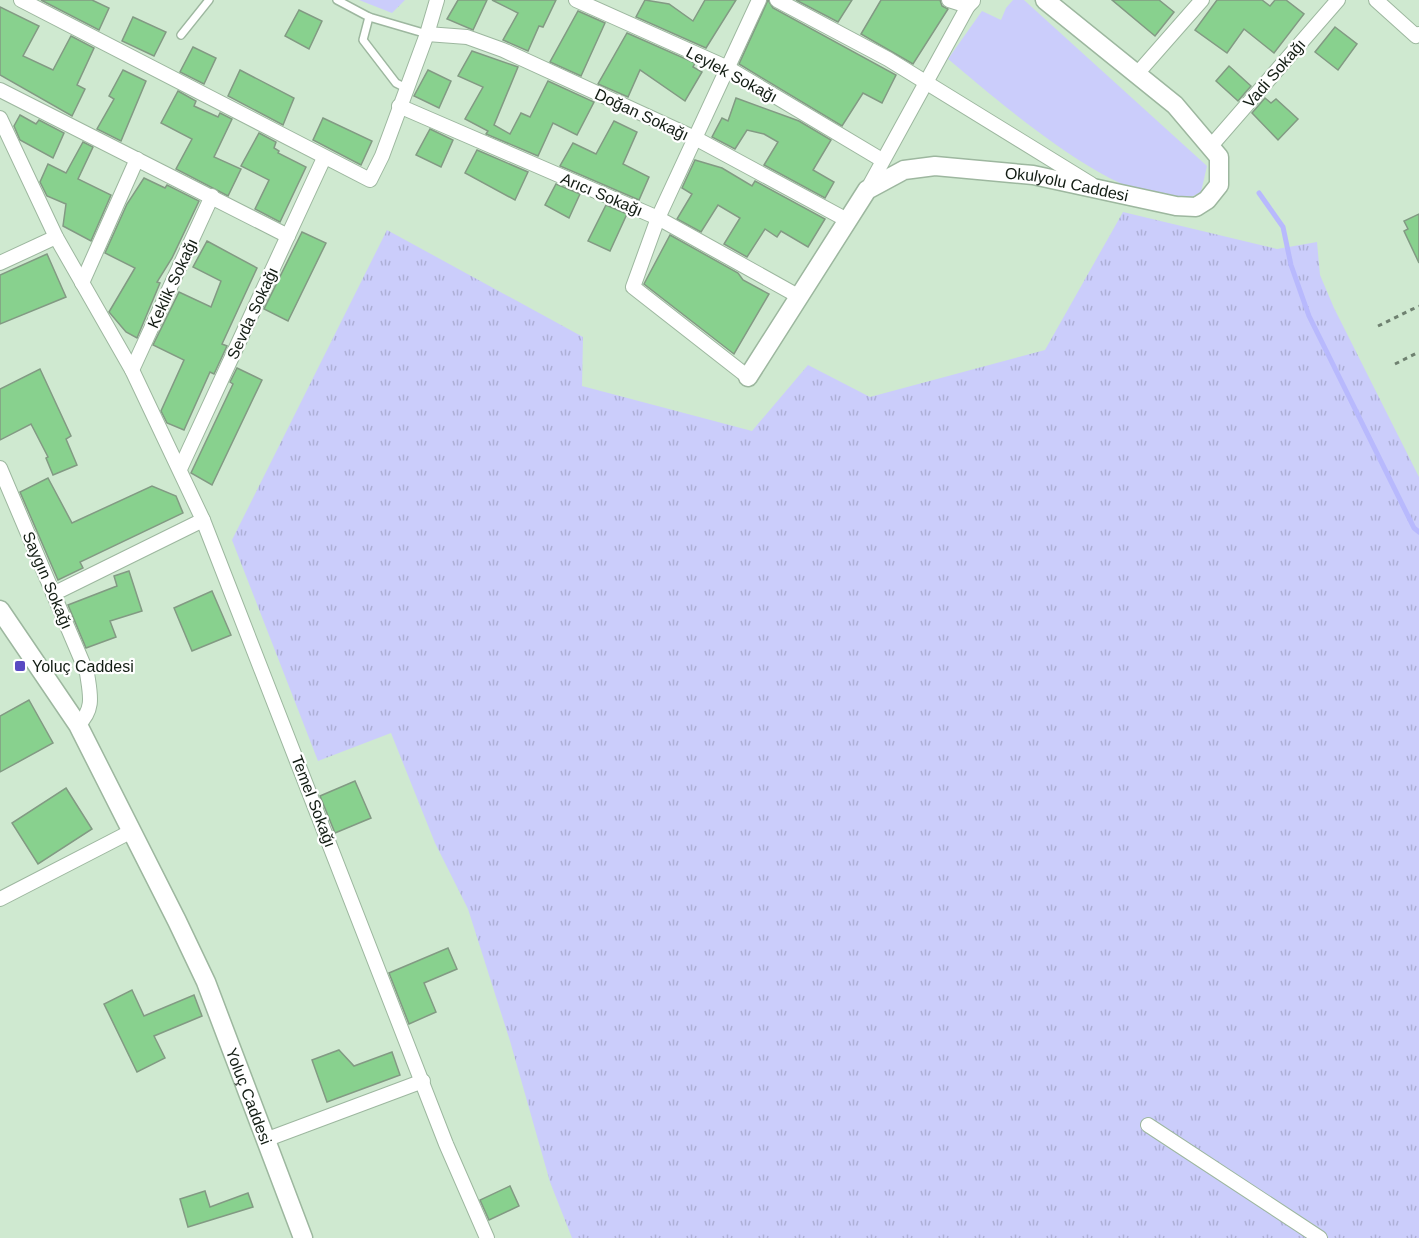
<svg xmlns="http://www.w3.org/2000/svg" width="1419" height="1238" font-family="Arial,sans-serif">
<style>
.grass{fill:url(#grass-tufts)}
.park{fill:#cbcdfb}
.lines{fill:none;stroke-linecap:round;stroke-linejoin:round}
.stream{stroke:#b8b9fd;stroke-width:5}
.building{fill:#88d18e;stroke:#829a83;stroke-width:1.5}
.service-casing{stroke:#9db79f;stroke-width:10}
.minor-casing{stroke:#9db79f;stroke-width:16}
.tertiary-casing{stroke:#9db79f;stroke-width:21}
.path{stroke:#6f8170;stroke-width:3;stroke-dasharray:4.5 4.5;stroke-linecap:butt}
.service{stroke:#fff;stroke-width:7}
.minor{stroke:#fff;stroke-width:14}
.tertiary{stroke:#fff;stroke-width:18}
.poi-dot{fill:#594ac2;stroke:#fff;stroke-width:2}
.labels{text-anchor:middle;stroke-width:4.5;stroke-linejoin:round;paint-order:stroke}
.street-label{font-size:16px;fill:#121c13;stroke:#fff}
.poi-label{font-size:16px;fill:#121c13;stroke:#fff;text-anchor:start}
</style>
<defs>
<pattern id="grass-tufts" width="24" height="20" patternUnits="userSpaceOnUse" patternTransform="scale(1.5)"><rect width="24" height="20" fill="#cbcdfb"/><path d="M3 7l-1-3M5 7V3M7 7l1-3M15 17l-1-3M17 17v-4M19 17l1-3" fill="none" stroke="#adafd6"/></pattern>
</defs>
<rect width="100%" height="100%" fill="#cfe9d0"/>
<g class="grass">
<polygon points="359,0 405,0 392,13"/>
<polygon points="1123,212 1277,249 1317,242 1320,275 1334,308 1419,477 1419,1238 572,1238 550,1182 510,1041 468,909 435,843 391,733 318,761 232,540 387,230 583,337 582,386 752,431 808,365 870,397 1045,350"/>
</g>
<path class="park" d="M1013,0H1024L1207,166L1201,192C1142,230 993,96 948,59L982,11L1001,20L1006,8Z"/>
<g class="lines">
<polyline class="stream" points="1259,193 1283,227 1291,265 1309,316 1414,528 1419,532"/>
</g>
<g class="building">
<polygon points="41,0 92,0 109,8 99,30"/>
<polygon points="458,0 487,0 473,30 447,19"/>
<polygon points="492,0 556,0 543,27 539,26 528,51 503,40 518,13"/>
<polygon points="645,0 669,4 693,21 705,0 736,0 706,48 636,17"/>
<polygon points="768,0 773,8 896,75 882,103 863,93 842,126 739,64"/>
<polygon points="796,0 852,0 838,22"/>
<polygon points="881,0 940,0 942,6 948,9 913,64 861,34"/>
<polygon points="1112,0 1159,0 1174,12 1155,36"/>
<polygon points="1217,0 1262,0 1270,6 1275,0 1286,0 1304,14 1274,53 1244,29 1227,53 1195,30"/>
<polygon points="0,7 39,26 23,56 53,70 71,36 94,48 77,85 85,89 72,116 0,75"/>
<polygon points="299,10 322,21 309,49 285,36"/>
<polygon points="578,11 605,23 581,76 550,62"/>
<polygon points="133,17 166,32 154,56 122,41"/>
<polygon points="1335,27 1357,44 1338,70 1315,52"/>
<polygon points="627,33 695,63 693,67 702,72 685,101 640,70 628,97 598,84"/>
<polygon points="193,47 216,58 204,84 180,72"/>
<polygon points="472,51 518,67 494,125 510,134 521,113 530,117 548,81 594,102 577,135 553,123 538,156 486,134 488,131 465,119 483,87 458,76"/>
<polygon points="1229,66 1251,86 1238,101 1216,81"/>
<polygon points="123,70 146,81 121,141 97,129 114,99 109,96"/>
<polygon points="240,70 294,98 283,125 228,96"/>
<polygon points="428,70 451,81 439,108 414,96"/>
<polygon points="178,91 196,101 194,106 218,117 220,113 232,119 214,157 241,169 228,196 176,169 192,139 161,123"/>
<polygon points="736,98 799,121 831,140 813,170 834,182 825,198 764,165 778,142 764,134 747,130 735,149 712,137 722,118 728,121"/>
<polygon points="1265,98 1271,103 1276,99 1298,119 1278,140 1252,113"/>
<polygon points="20,115 36,124 39,120 64,133 53,158 20,140 14,126"/>
<polygon points="323,118 372,141 361,165 313,140"/>
<polygon points="614,121 637,132 623,164 649,177 639,200 560,166 573,143 596,154"/>
<polygon points="430,129 453,140 441,167 416,155"/>
<polygon points="259,133 276,142 274,148 279,151 278,153 306,167 280,222 255,209 269,180 241,166"/>
<polygon points="83,142 93,147 78,179 111,195 91,241 63,226 66,204 47,196 40,182 48,164 66,173"/>
<polygon points="477,150 528,172 515,200 465,173"/>
<polygon points="695,160 722,168 752,186 755,181 825,219 808,247 781,231 777,237 765,229 747,257 724,244 740,218 718,205 701,232 677,219 692,194 682,188"/>
<polygon points="144,178 165,188 167,185 199,201 172,258 157,282 160,283 137,338 126,332 109,312 135,268 105,253 127,204"/>
<polygon points="556,184 580,194 569,218 545,205"/>
<polygon points="606,205 627,214 610,251 588,241"/>
<polygon points="1419,214 1419,263 1404,231 1408,229 1404,221"/>
<polygon points="302,232 326,243 288,321 264,309"/>
<polygon points="670,235 738,273 743,280 769,294 734,354 644,284"/>
<polygon points="207,241 257,268 222,344 227,346 214,374 210,372 184,430 167,423 161,411 184,360 153,345 179,292 211,307 221,281 193,267"/>
<polygon points="47,254 66,297 0,324 0,275"/>
<polygon points="237,368 262,380 212,485 191,473 233,384 230,382"/>
<polygon points="40,369 71,436 66,439 77,465 53,475 46,458 48,457 31,424 0,440 0,389"/>
<polygon points="48,478 72,523 152,486 176,496 183,513 80,562 83,568 58,580 20,492"/>
<polygon points="129,571 142,611 110,621 116,637 86,648 68,605 117,586 114,576"/>
<polygon points="212,591 231,635 192,651 174,608"/>
<polygon points="29,700 53,743 0,772 0,716"/>
<polygon points="355,781 371,818 335,833 320,796"/>
<polygon points="66,788 92,829 38,864 12,823"/>
<polygon points="448,948 457,969 424,983 436,1012 409,1024 389,973"/>
<polygon points="132,990 144,1016 194,995 202,1016 154,1036 165,1058 137,1072 104,1004"/>
<polygon points="339,1050 354,1066 392,1052 400,1075 327,1102 312,1060"/>
<polygon points="510,1186 519,1206 489,1220 480,1200"/>
<polygon points="205,1191 210,1207 248,1193 253,1207 188,1227 180,1199"/>
</g>
<g class="lines">
<defs>
<g id="service">
<polyline points="337,0 369,17 427,34"/>
<polyline points="369,17 363,40 396,83 406,88"/>
<polyline points="181,35 209,0"/>
</g>
<g id="minor">
<polyline points="21,0 370,180 382,156 427,34 437,0"/>
<polyline points="576,0 728,68 882,160"/>
<polyline points="777,0 888,59 1091,184"/>
<polyline points="949,0 968,6 973,1"/>
<polyline points="1376,0 1416,36 1419,34"/>
<polyline points="427,34 467,37 503,50 695,138 847,220"/>
<polyline points="1136,75 1202,0"/>
<polyline points="0,90 288,236"/>
<polyline points="399,106 658,218 798,296"/>
<polyline points="0,118 56,237 132,370 203,520 53,594"/>
<polyline points="1211,146 1338,0"/>
<polyline points="867,190 968,6"/>
<polyline points="0,263 56,237"/>
<polyline points="82,283 137,159"/>
<polyline points="132,370 212,196"/>
<polyline points="748,377 633,287 658,218 759,0"/>
<path d="M0,468L87,673C90,694 95,709 78,725"/>
<polyline points="180,469 324,158"/>
<polyline points="203,520 446,1144 487,1238"/>
<polyline points="0,899 132,831"/>
<polyline points="1148,1125 1320,1238"/>
<polyline points="265,1140 423,1081"/>
</g>
<g id="tertiary">
<path id="s1" d="M748,377L867,190L904,170L935,166L1033,175L1176,206L1196,207L1207,200L1219,185V157L1175,105L1045,0"/>
<path id="s2" d="M0,610L78,725L177,921L206,982L303,1238"/>
</g>
</defs>
<use href="#service" class="service-casing"/>
<use href="#minor" class="minor-casing"/>
<use href="#tertiary" class="tertiary-casing"/>
<g class="path">
<polyline points="1378,326 1419,306"/>
<polyline points="1395,364 1419,352"/>
</g>
<use href="#service" class="service"/>
<use href="#minor" class="minor"/>
<use href="#tertiary" class="tertiary"/>
</g>
<rect class="poi-dot" x="14" y="660" width="12" height="12" rx="3"/>
<g class="labels">
<g class="street-label">
<text transform="translate(1274 73) rotate(-49)" y="6">Vadi Sokağı</text>
<text transform="translate(732 74) rotate(28)" y="6">Leylek Sokağı</text>
<text transform="translate(642 114) rotate(25)" y="6">Doğan Sokağı</text>
<text dy="6" stroke="none"><textPath href="#s1" startOffset="428">Okulyolu Caddesi</textPath></text>
<text transform="translate(602 194) rotate(23)" y="6">Arıcı Sokağı</text>
<text transform="translate(172 283) rotate(-65)" y="6">Keklik Sokağı</text>
<text transform="translate(252 313) rotate(-65)" y="6">Sevda Sokağı</text>
<text transform="translate(48 580) rotate(67)" y="6">Saygın Sokağı</text>
<text transform="translate(314 801) rotate(69)" y="6">Temel Sokağı</text>
<text dy="6" stroke="none"><textPath href="#s2" startOffset="548">Yoluç Caddesi</textPath></text>
</g>
<g class="poi-label">
<text x="32" y="672">Yoluç Caddesi</text>
</g>
</g>
</svg>
